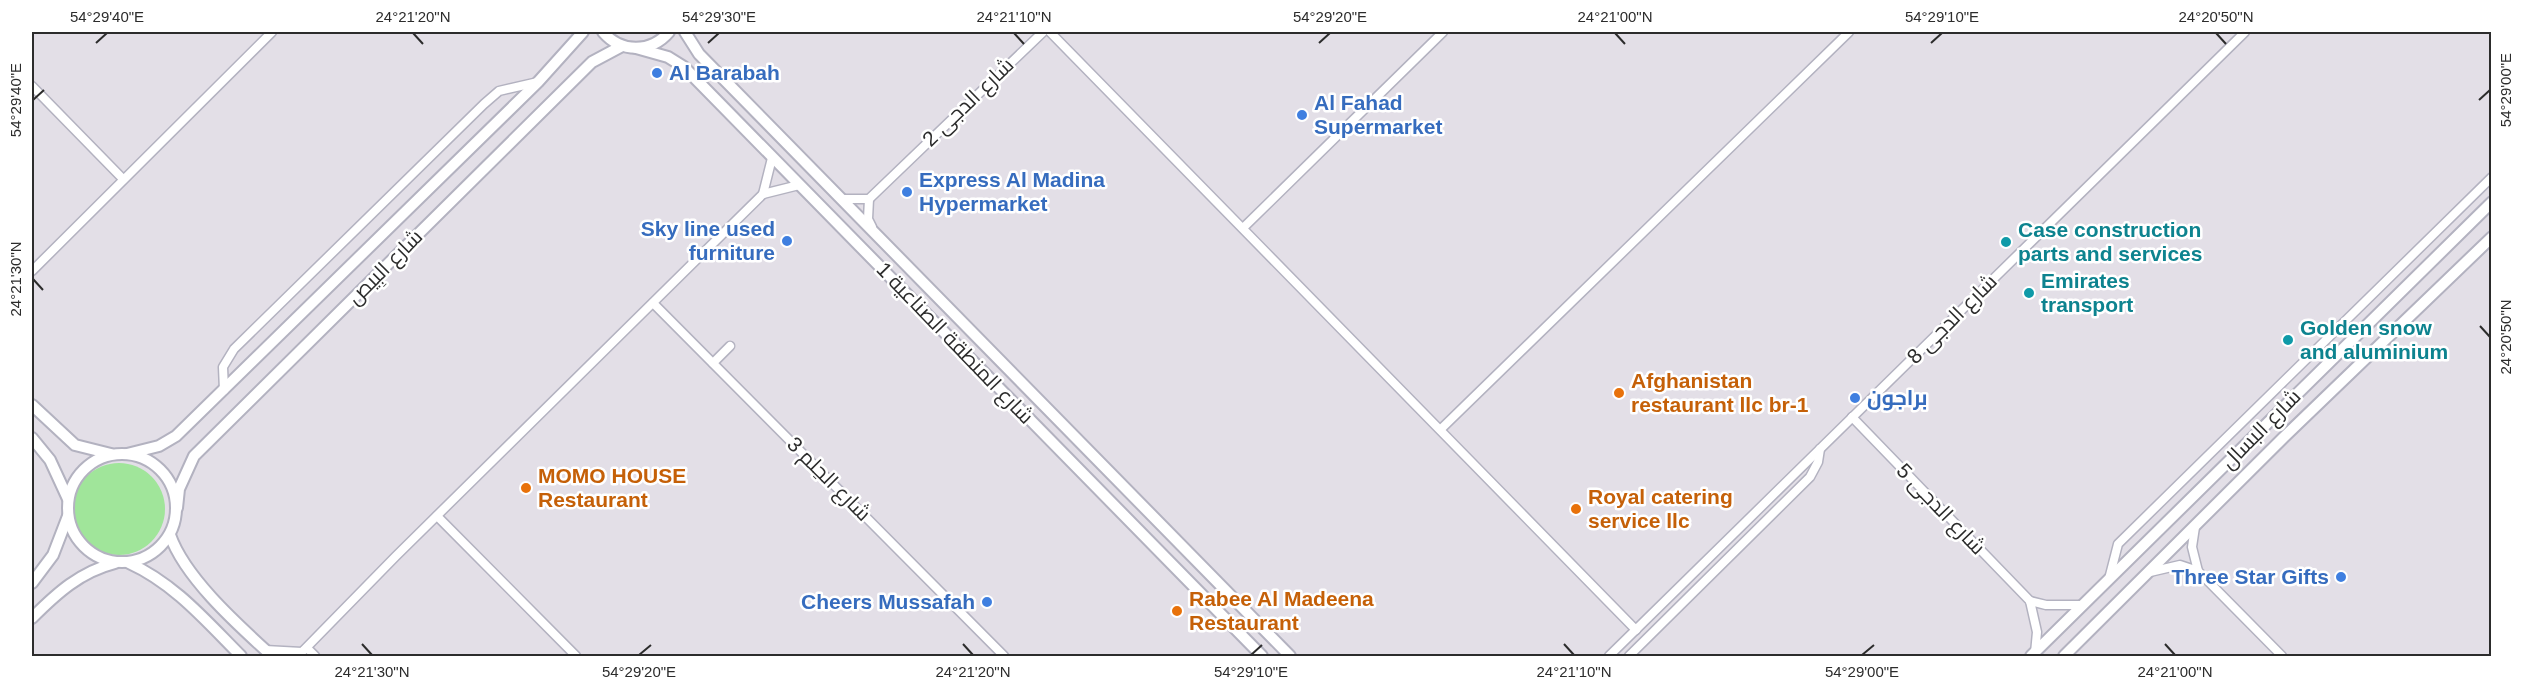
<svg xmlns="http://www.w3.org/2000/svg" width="2523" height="688" font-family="Helvetica,Cairo,sans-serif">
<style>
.industrial{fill:#e3dfe7}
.green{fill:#a0e59a}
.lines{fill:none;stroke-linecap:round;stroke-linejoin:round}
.minor-casing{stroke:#b3b2c0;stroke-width:11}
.tertiary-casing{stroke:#b3b2c0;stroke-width:14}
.minor{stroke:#fff;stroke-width:8}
.tertiary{stroke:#fff;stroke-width:10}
.ticks{fill:none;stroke:#2c2c2c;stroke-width:2}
.shop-dot{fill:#3f7fe0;stroke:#fff;stroke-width:2}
.culture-dot{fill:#0f9aa8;stroke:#fff;stroke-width:2}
.food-dot{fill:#e8710a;stroke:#fff;stroke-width:2}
.labels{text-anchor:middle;stroke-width:5;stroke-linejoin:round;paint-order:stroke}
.shop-label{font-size:21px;font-weight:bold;fill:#366cbe;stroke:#fff;text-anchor:start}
.street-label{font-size:21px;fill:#2c2c2c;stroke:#fff}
.culture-label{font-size:21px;font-weight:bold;fill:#0d838f;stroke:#fff;text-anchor:start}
.food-label{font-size:21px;font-weight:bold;fill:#c56008;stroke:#fff;text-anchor:start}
.neatline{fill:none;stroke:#2c2c2c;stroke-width:2}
.ticks-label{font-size:15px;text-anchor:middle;fill:#2c2c2c}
</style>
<rect width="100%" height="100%" fill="#eeebde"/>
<rect class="industrial" x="32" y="32" width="2459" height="624"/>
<circle class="green" cx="119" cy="509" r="46"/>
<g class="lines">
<defs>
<g id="minor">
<polyline points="1050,32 1636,630"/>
<polyline points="32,86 123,179"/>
<polyline points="763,194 772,158"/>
<polyline points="842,199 869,199 1043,32"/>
<polyline points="869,199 868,219 872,227"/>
<polyline points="1243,228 1443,32"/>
<polyline points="32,271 272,32"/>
<polyline points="653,303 1004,656"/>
<polyline points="713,363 730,346"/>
<polyline points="224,390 223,367 234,349 484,104 499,91 538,82"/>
<polyline points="1852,417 2030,601 2037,632 2035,653"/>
<polyline points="1442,428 1849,32"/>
<polyline points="437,516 576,656"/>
<polyline points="2195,527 2192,547 2198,571 2282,656"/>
<polyline points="2150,572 2180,565 2198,571"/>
<polyline points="2109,579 2118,544 2492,177"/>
<polyline points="2030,601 2046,605 2083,605"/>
<polyline points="307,648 315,656"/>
<polyline points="265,650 302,652 396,556 763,194 799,185"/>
<polyline points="1609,656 2245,32"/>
<polyline points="1629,656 1810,477 1818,462 1820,449"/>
</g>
<g id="tertiary">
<path d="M603,32C621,53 651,53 669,32"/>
<polyline points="685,32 699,54 1290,656"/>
<polyline points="636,48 668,57 684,67 1262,656"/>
<polyline points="32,405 75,445 111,454"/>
<polyline points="32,438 50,460 68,499"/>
<circle cx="122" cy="508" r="54"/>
<polyline points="127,454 159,446 176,436 538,82 583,32"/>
<polyline points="177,508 179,489 194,456 592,62 622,46"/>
<path d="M170,535C185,578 238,625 272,656"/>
<path d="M129,563C175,584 206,621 241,656"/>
<polyline points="32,583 53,555 68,516"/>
<path d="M32,618C57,593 80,572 115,563"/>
<polyline points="2031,656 2492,202"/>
<polyline points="2064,656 2284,437 2492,237"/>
</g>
</defs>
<use href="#minor" class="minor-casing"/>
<use href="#tertiary" class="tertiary-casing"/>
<use href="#minor" class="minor"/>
<use href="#tertiary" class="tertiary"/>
</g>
<path class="ticks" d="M413,33L423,44M1014,33L1024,44M1615,33L1625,44M2216,33L2226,44M96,43L107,33M708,43L719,33M1319,43L1330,33M1931,43L1942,33M33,100L44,90M2479,100L2490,90M33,279L43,290M2480,326L2490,337M362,644L372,655M963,644L973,655M1564,644L1574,655M2165,644L2175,655M639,655L651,645M1251,655L1262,645M1862,655L1874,645"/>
<g class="shop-dot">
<circle cx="657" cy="73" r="6"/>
<circle cx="1302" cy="115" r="6"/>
<circle cx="907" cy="192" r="6"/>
<circle cx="787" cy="241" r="6"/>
<circle cx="1855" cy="398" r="6"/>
<circle cx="2341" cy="577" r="6"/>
<circle cx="987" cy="602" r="6"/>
</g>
<g class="culture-dot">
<circle cx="2006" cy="242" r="6"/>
<circle cx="2029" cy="293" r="6"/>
<circle cx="2288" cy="340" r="6"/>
</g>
<g class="food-dot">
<circle cx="1619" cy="393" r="6"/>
<circle cx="526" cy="488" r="6"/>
<circle cx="1576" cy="509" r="6"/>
<circle cx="1177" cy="611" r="6"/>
</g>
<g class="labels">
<g class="shop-label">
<text x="669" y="80">Al Barabah</text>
<text x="1314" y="110">Al Fahad<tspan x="1314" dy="24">Supermarket</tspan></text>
<text x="919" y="187">Express Al Madina<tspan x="919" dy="24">Hypermarket</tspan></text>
<text x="775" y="236" text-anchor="end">Sky line used<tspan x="775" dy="24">furniture</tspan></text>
<text x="1867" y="405">براجون</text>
<text x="2329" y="584" text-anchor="end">Three Star Gifts</text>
<text x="975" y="609" text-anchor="end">Cheers Mussafah</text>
</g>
<g class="street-label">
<text transform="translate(968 102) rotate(-44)" y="7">شارع الدجى 2</text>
<text transform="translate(385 267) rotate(-45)" y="7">شارع البِيص</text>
<text transform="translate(1952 319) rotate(-45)" y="7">شارع الدجى 8</text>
<text transform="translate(955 343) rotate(46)" y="7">شارع المنطقة الصناعية 1</text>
<text transform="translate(2261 429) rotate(-45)" y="7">شارع البسال</text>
<text transform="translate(829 479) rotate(45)" y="7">شارع الحِلم 3</text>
<text transform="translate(1941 509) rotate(46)" y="7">شارع الدجى 5</text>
</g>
<g class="culture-label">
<text x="2018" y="237">Case construction<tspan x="2018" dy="24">parts and services</tspan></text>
<text x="2041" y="288">Emirates<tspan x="2041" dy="24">transport</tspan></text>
<text x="2300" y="335">Golden snow<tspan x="2300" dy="24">and aluminium</tspan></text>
</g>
<g class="food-label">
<text x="1631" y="388">Afghanistan<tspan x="1631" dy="24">restaurant llc br-1</tspan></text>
<text x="538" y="483">MOMO HOUSE<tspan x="538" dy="24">Restaurant</tspan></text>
<text x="1588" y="504">Royal catering<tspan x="1588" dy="24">service llc</tspan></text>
<text x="1189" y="606">Rabee Al Madeena<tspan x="1189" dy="24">Restaurant</tspan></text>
</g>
</g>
<rect width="2523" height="688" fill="none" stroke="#ffffff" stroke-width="66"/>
<rect x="33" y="33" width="2457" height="622" class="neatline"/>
<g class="ticks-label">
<text x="107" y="22">54°29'40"E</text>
<text x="413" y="22">24°21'20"N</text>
<text x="719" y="22">54°29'30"E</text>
<text x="1014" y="22">24°21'10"N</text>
<text x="1330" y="22">54°29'20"E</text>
<text x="1615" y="22">24°21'00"N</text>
<text x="1942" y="22">54°29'10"E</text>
<text x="2216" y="22">24°20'50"N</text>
<text transform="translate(2506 90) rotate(-90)" y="5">54°29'00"E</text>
<text transform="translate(16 100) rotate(-90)" y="5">54°29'40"E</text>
<text transform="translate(16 279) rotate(-90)" y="5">24°21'30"N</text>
<text transform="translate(2506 337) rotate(-90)" y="5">24°20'50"N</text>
<text x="372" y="677">24°21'30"N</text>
<text x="639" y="677">54°29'20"E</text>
<text x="973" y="677">24°21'20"N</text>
<text x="1251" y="677">54°29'10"E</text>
<text x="1574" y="677">24°21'10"N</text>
<text x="1862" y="677">54°29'00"E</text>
<text x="2175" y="677">24°21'00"N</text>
</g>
</svg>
